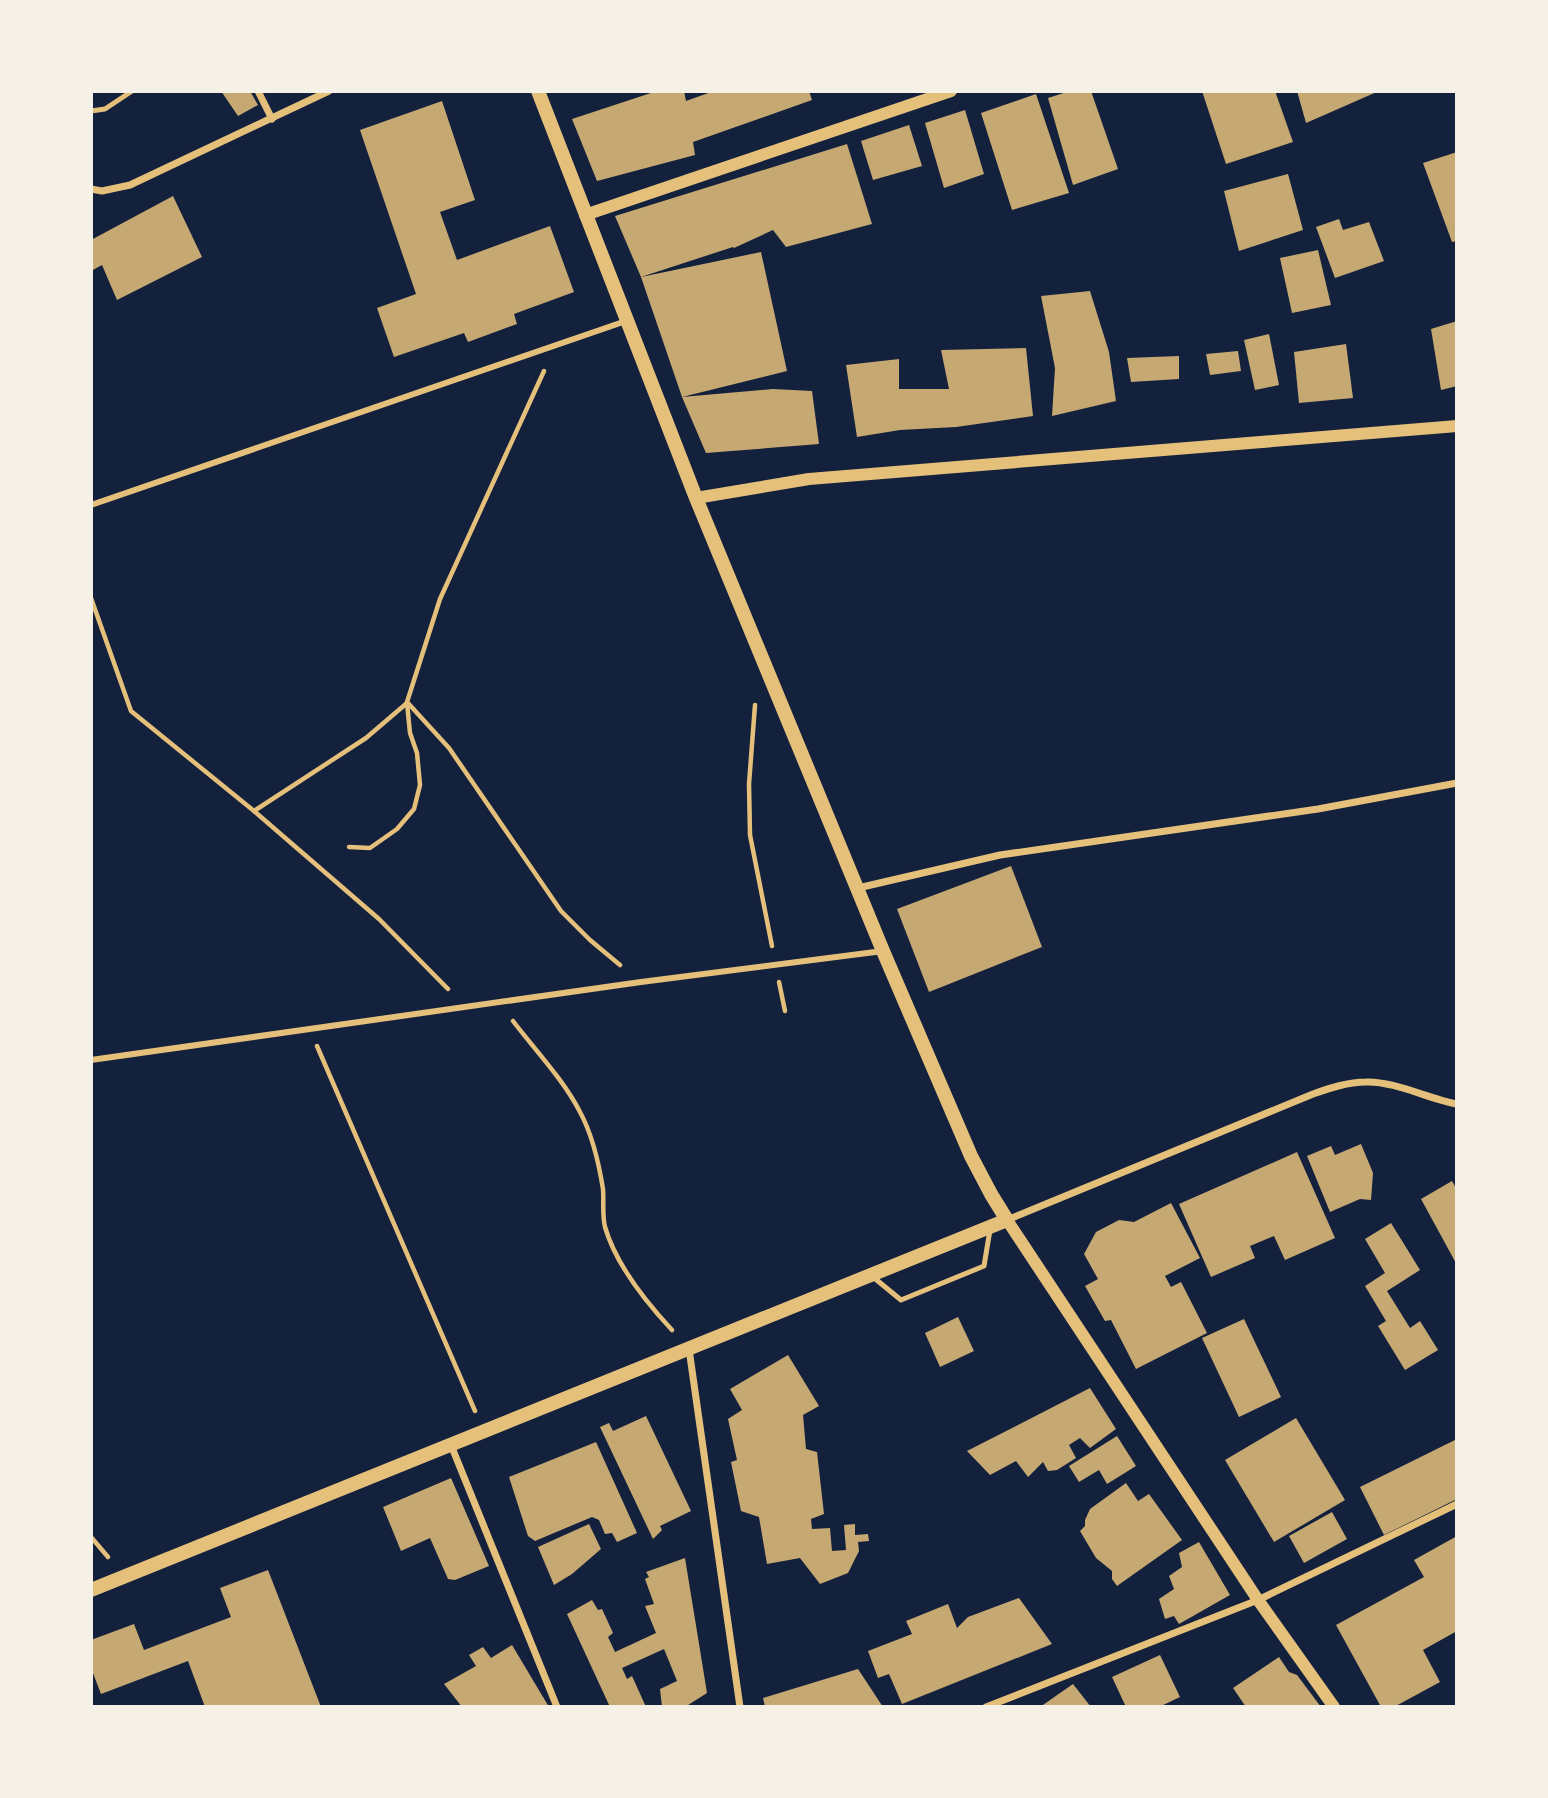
<svg xmlns="http://www.w3.org/2000/svg" width="1548" height="1798" font-family="'DejaVu Sans',sans-serif">
<style>
.building{fill:#c6a872}
.lines{fill:none;stroke-linecap:round;stroke-linejoin:round}
.path{stroke:#e5c07b;stroke-width:4.5}
.service{stroke:#e5c07b;stroke-width:5}
.pedestrian{stroke:#e5c07b;stroke-width:6}
.minor{stroke:#e5c07b;stroke-width:7}
.tertiary{stroke:#e5c07b;stroke-width:12}
.secondary{stroke:#e5c07b;stroke-width:14}
</style>
<rect width="100%" height="100%" fill="#14213d"/>
<g class="building">
<polygon points="221,91 250,91 258,105 238,116"/>
<polygon points="657,91 684,91 686,101 714,91 809,91 812,100 693,142 695,155 597,181 572,119"/>
<polygon points="1070,91 1091,91 1118,169 1073,185 1048,98"/>
<polygon points="1202,91 1275,91 1293,142 1226,164"/>
<polygon points="1297,91 1379,91 1306,123"/>
<polygon points="1036,94 1069,193 1012,210 981,113"/>
<polygon points="442,101 475,200 440,212 457,260 550,226 574,292 514,314 517,324 468,342 464,333 394,357 377,308 416,294 360,130"/>
<polygon points="965,110 984,174 944,188 925,123"/>
<polygon points="909,125 922,166 873,180 861,141"/>
<polygon points="847,144 872,224 786,247 773,230 734,248 733,247 641,277 761,252 787,371 682,397 773,389 812,391 819,444 706,453 682,397 641,277 615,216"/>
<polygon points="1457,152 1457,241 1452,242 1423,163"/>
<polygon points="1288,174 1303,230 1239,251 1224,191"/>
<polygon points="173,196 202,257 117,300 102,265 91,271 91,240"/>
<polygon points="1339,219 1343,230 1369,222 1384,261 1335,278 1316,227"/>
<polygon points="1318,250 1331,305 1292,313 1280,258"/>
<polygon points="1090,291 1109,352 1116,401 1052,416 1055,368 1041,296"/>
<polygon points="1457,321 1457,386 1441,390 1431,329"/>
<polygon points="1269,334 1279,385 1255,390 1244,340"/>
<polygon points="1346,344 1353,398 1299,403 1294,352"/>
<polygon points="1026,348 1033,416 956,427 900,430 857,437 846,365 899,359 899,389 949,389 941,350"/>
<polygon points="1238,351 1241,371 1210,375 1206,354"/>
<polygon points="1179,356 1179,379 1131,382 1127,358"/>
<polygon points="1011,866 1042,947 929,992 897,909"/>
<polygon points="1361,1144 1373,1173 1371,1200 1360,1199 1330,1212 1307,1156 1331,1146 1335,1155"/>
<polygon points="1297,1152 1335,1238 1285,1260 1274,1236 1250,1246 1255,1258 1211,1277 1179,1204"/>
<polygon points="1452,1181 1457,1190 1457,1265 1421,1199"/>
<polygon points="1171,1203 1200,1258 1165,1276 1171,1287 1181,1282 1207,1333 1136,1369 1111,1320 1105,1321 1085,1286 1098,1279 1084,1254 1096,1232 1119,1220 1134,1222"/>
<polygon points="1391,1223 1420,1270 1387,1291 1410,1328 1420,1321 1438,1350 1405,1370 1378,1326 1386,1321 1365,1286 1385,1273 1365,1239"/>
<polygon points="958,1317 974,1351 940,1367 925,1333"/>
<polygon points="1244,1319 1281,1397 1239,1417 1202,1338"/>
<polygon points="788,1355 819,1406 803,1415 806,1449 817,1452 824,1514 811,1519 812,1529 830,1528 832,1551 846,1550 844,1525 855,1524 855,1535 868,1534 869,1541 858,1542 859,1551 848,1573 820,1584 800,1558 767,1564 759,1517 741,1511 731,1462 737,1460 728,1419 742,1410 730,1389"/>
<polygon points="1090,1388 1116,1429 1090,1448 1080,1438 1069,1445 1076,1458 1057,1470 1048,1471 1043,1462 1028,1477 1016,1461 990,1475 967,1451"/>
<polygon points="646,1416 691,1511 660,1526 662,1530 653,1539 600,1427 609,1423 613,1431"/>
<polygon points="1296,1418 1345,1500 1274,1542 1225,1460"/>
<polygon points="1117,1436 1136,1466 1107,1484 1099,1470 1079,1482 1069,1466"/>
<polygon points="1457,1439 1457,1499 1384,1535 1360,1487"/>
<polygon points="596,1442 637,1533 617,1542 612,1533 605,1534 599,1520 592,1517 535,1541 528,1536 509,1477"/>
<polygon points="451,1478 489,1566 455,1580 448,1579 430,1538 401,1551 383,1507"/>
<polygon points="1126,1483 1138,1501 1149,1494 1182,1540 1117,1586 1112,1579 1112,1571 1096,1558 1080,1531 1085,1526 1085,1520 1090,1509"/>
<polygon points="1332,1512 1347,1539 1304,1563 1289,1536"/>
<polygon points="589,1524 601,1549 572,1574 554,1585 538,1547"/>
<polygon points="1457,1536 1457,1631 1423,1650 1440,1682 1394,1707 1381,1707 1336,1625 1424,1577 1414,1560"/>
<polygon points="1199,1542 1230,1595 1179,1624 1174,1616 1165,1619 1159,1599 1174,1589 1169,1576 1182,1567 1179,1553"/>
<polygon points="685,1558 707,1693 685,1707 662,1707 660,1689 677,1681 664,1649 622,1668 627,1679 632,1676 646,1707 610,1707 567,1614 592,1600 598,1610 602,1609 613,1633 608,1637 615,1652 656,1633 645,1606 654,1604 645,1579 649,1577 646,1572"/>
<polygon points="268,1570 321,1707 205,1707 188,1661 101,1694 91,1668 91,1640 134,1624 144,1650 231,1617 220,1588"/>
<polygon points="1019,1598 1052,1644 902,1704 889,1674 878,1678 868,1651 912,1634 906,1621 948,1604 957,1628 968,1617"/>
<polygon points="512,1645 549,1707 462,1707 444,1684 476,1666 469,1655 483,1647 491,1658"/>
<polygon points="1160,1655 1180,1697 1159,1707 1126,1707 1112,1677"/>
<polygon points="1279,1657 1289,1672 1297,1675 1321,1707 1246,1707 1233,1688"/>
<polygon points="858,1669 883,1707 765,1707 763,1698"/>
<polygon points="1073,1684 1091,1707 1040,1707"/>
</g>
<g class="lines">
<g class="path">
<polyline points="544,371 440,599 407,702 449,748 561,911 590,940 620,965"/>
<polyline points="91,598 131,711 254,811 379,919 448,989"/>
<polyline points="755,705 749,784 750,835 772,946"/>
<polyline points="254,811 366,738 407,703"/>
<polyline points="349,847 370,848 397,829 414,809 420,785 417,753 410,733 407,703"/>
<polyline points="779,982 785,1011"/>
<path d="M513,1021C535,1050 563,1079 580,1112C592,1134 599,1164 603,1189C604,1201 602,1215 605,1227C616,1265 645,1301 672,1330"/>
<polyline points="317,1046 475,1411"/>
<polyline points="91,1537 108,1557"/>
</g>
<g class="service">
<polyline points="91,111 105,109 132,91"/>
<polyline points="873,1277 901,1300 984,1266 990,1230"/>
</g>
<g class="pedestrian">
<polyline points="91,505 626,321"/>
<polyline points="91,1060 641,982 883,951"/>
</g>
<g class="minor">
<polyline points="258,91 272,119"/>
<polyline points="91,189 102,191 130,185 329,91"/>
<polyline points="858,888 1000,855 1318,809 1457,783"/>
<path d="M1007,1220L1313,1094C1330,1088 1348,1082 1366,1082C1394,1081 1429,1099 1457,1104"/>
<polyline points="689,1349 740,1707"/>
<polyline points="451,1445 557,1707"/>
<polyline points="986,1707 1258,1600 1457,1504"/>
</g>
<g class="tertiary">
<polyline points="585,215 951,91"/>
<polyline points="696,498 809,479 1457,426"/>
<polyline points="1007,1220 1258,1600 1334,1707"/>
</g>
<polyline class="secondary" points="91,1590 1007,1220 991,1194 971,1156 883,951 696,498 538,91"/>
</g>
<rect width="1548" height="1798" fill="none" stroke="#f6f1e7" stroke-width="186"/>
</svg>
